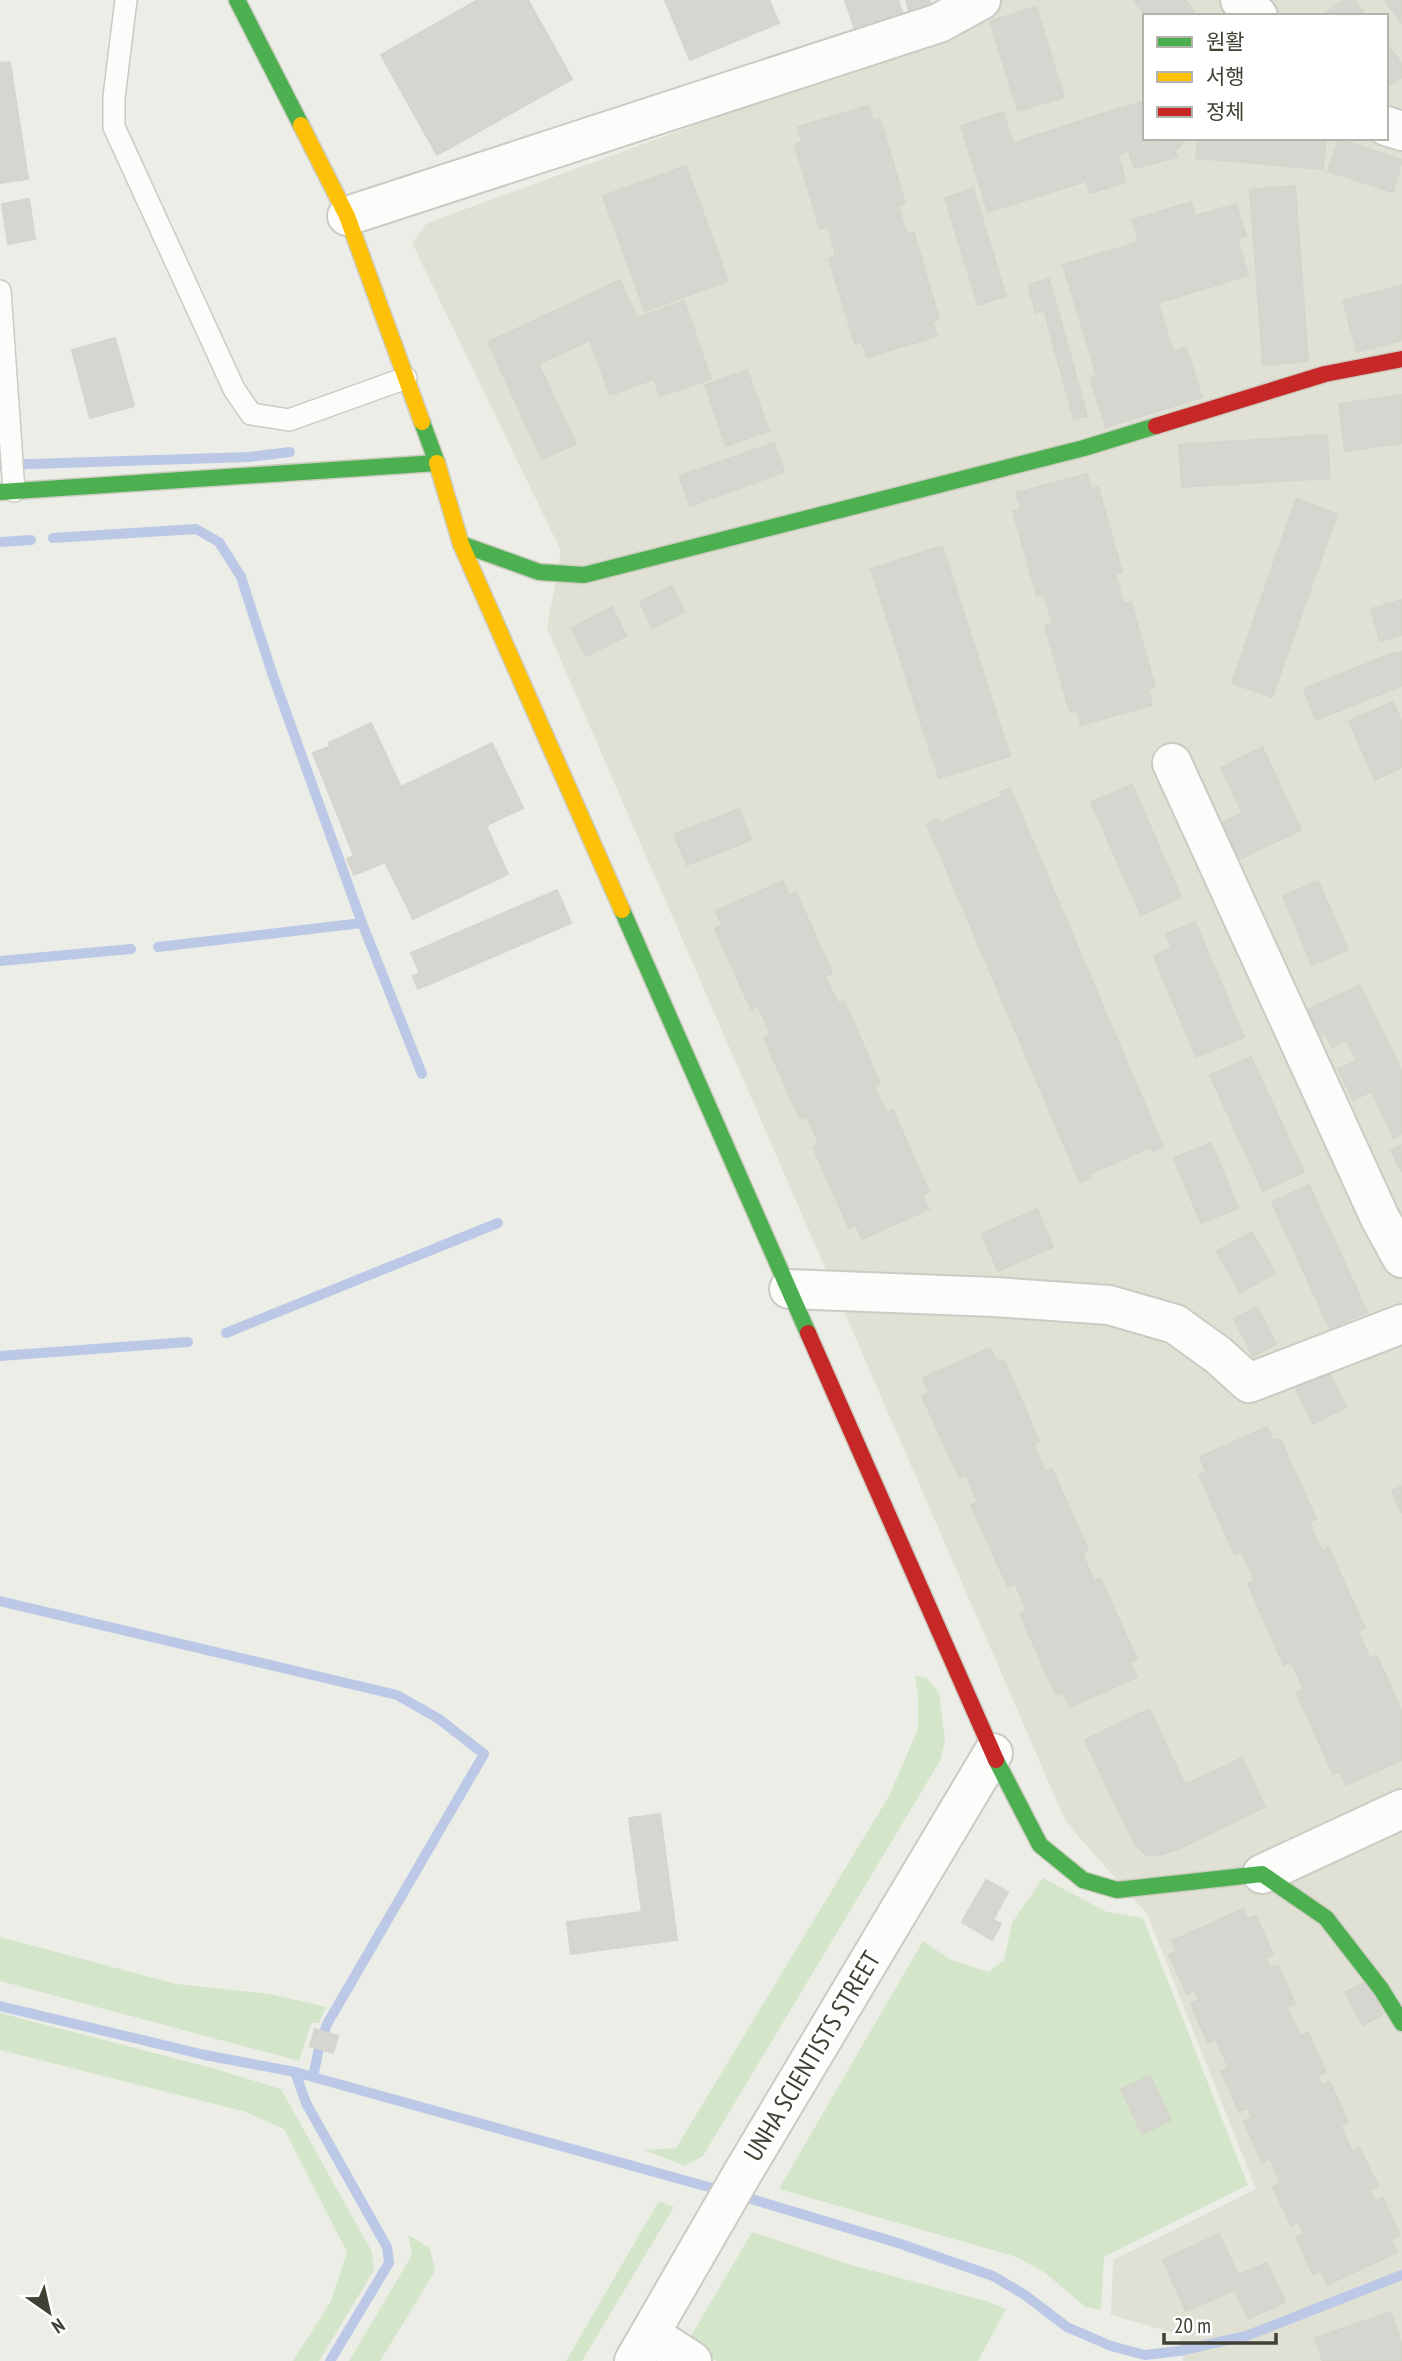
<svg xmlns="http://www.w3.org/2000/svg" width="1402" height="2361" font-family="'PT Sans Narrow','Noto Sans KR',sans-serif">
<style>
.residential{fill:#e1e0d4;fill-rule:evenodd}
.green{fill:#d3e6c9}
.lines{fill:none;stroke-linecap:round;stroke-linejoin:round}
.stream{stroke:#bbc9e7;stroke-width:10}
.building{fill:#d6d6d0;stroke:#d5d4cd;stroke-width:2}
.lane-casing{stroke:#cbcbc5;stroke-width:24}
.street-casing{stroke:#cbcbc5;stroke-width:42}
.fast-casing{stroke:#cccdc0;stroke-width:19}
.slow-casing{stroke:#cccdc0;stroke-width:19}
.jam-casing{stroke:#cccdc0;stroke-width:19}
.lane{stroke:#fcfcfb;stroke-width:21}
.street{stroke:#fcfcfb;stroke-width:38}
.fast{stroke:#4caf50;stroke-width:16}
.slow{stroke:#ffc107;stroke-width:16}
.jam{stroke:#c62828;stroke-width:16}
.labels{text-anchor:middle;stroke-width:5;stroke-linejoin:round;paint-order:stroke}
.street-label{font-size:26px;fill:#414035;stroke:#fff}
</style>
<rect width="100%" height="100%" fill="#edede7"/>
<path class="residential" d="M1002,0H1402V2361H1183L1180,2335L1111,2315L1113,2260L1256,2189L1147,1914L1066,1822L547,628L561,551L412,243L427,223L936,37ZM1145,16H1386V138H1145Z"/>
<g class="green">
<polygon points="915,1676 927,1678 939,1693 945,1740 940,1761 703,2156 685,2166 644,2150 676,2148 889,1796 918,1729 918,1696"/>
<polygon points="1043,1878 1107,1912 1143,1918 1248,2185 1104,2257 1101,2310 1086,2307 1045,2273 1017,2257 779,2189 923,1941 949,1959 988,1972 1004,1961 1012,1923"/>
<polygon points="0,1937 176,1984 270,1994 326,2007 319,2023 311,2023 299,2061 0,1981"/>
<polygon points="0,2013 212,2068 281,2089 372,2252 374,2270 319,2361 293,2361 330,2303 347,2252 284,2129 243,2111 0,2050"/>
<polygon points="659,2201 674,2207 582,2361 566,2361"/>
<polygon points="752,2232 851,2265 986,2301 1006,2309 978,2361 717,2361 695,2347 691,2336"/>
<polygon points="408,2235 430,2248 435,2271 380,2361 349,2361 412,2255"/>
</g>
<g class="lines">
<g class="stream">
<polyline points="0,465 249,457 290,452"/>
<polyline points="53,538 196,529 219,542 241,577 273,676 362,923 422,1074"/>
<polyline points="0,542 31,540"/>
<polyline points="158,947 362,923"/>
<polyline points="0,961 131,949"/>
<polyline points="226,1333 498,1223"/>
<polyline points="0,1356 188,1342"/>
<polyline points="0,1601 397,1695 439,1719 484,1754 327,2024 319,2048 313,2077"/>
<polyline points="0,2006 205,2055 295,2072 723,2191"/>
<polyline points="295,2072 306,2103 387,2247 389,2263 330,2361"/>
<polyline points="738,2195 898,2243 993,2276 1025,2295 1067,2327 1111,2346 1145,2355 1179,2351 1246,2336 1402,2275"/>
</g>
</g>
<g class="building">
<polygon points="478,0 528,0 572,79 437,155 381,55"/>
<polygon points="665,0 769,0 779,23 690,60"/>
<polygon points="845,0 898,0 904,17 856,33"/>
<polygon points="906,0 929,0 930,3 909,10"/>
<polygon points="1134,0 1185,0 1197,16 1146,16"/>
<polygon points="1344,0 1354,0 1366,16 1322,16"/>
<polygon points="1384,0 1402,0 1402,23"/>
<polygon points="1036,7 1064,97 1018,111 990,21"/>
<polygon points="1386,43 1402,64 1402,77 1386,88"/>
<polygon points="10,62 28,179 0,183 0,63"/>
<polygon points="1145,101 1145,138 1171,138 1112,156 1099,115"/>
<polygon points="868,106 873,121 880,119 905,203 898,206 907,235 914,233 939,319 932,321 937,336 867,357 862,342 855,344 829,259 836,256 828,227 820,229 795,145 802,142 798,127"/>
<polygon points="1003,112 1013,143 1099,115 1112,156 1082,166 1086,181 988,212 961,126"/>
<polygon points="1171,138 1183,138 1184,142 1175,150 1177,157 1134,168 1129,151"/>
<polygon points="1198,138 1326,138 1323,169 1196,158"/>
<polygon points="1339,139 1402,160 1393,192 1328,171"/>
<polygon points="1118,155 1126,182 1090,193 1082,166"/>
<polygon points="686,166 728,281 645,311 603,196"/>
<polygon points="1295,186 1308,361 1263,365 1250,190"/>
<polygon points="973,189 1006,296 978,305 945,198"/>
<polygon points="29,199 35,239 8,244 2,204"/>
<polygon points="1191,202 1195,216 1236,204 1246,236 1237,238 1248,275 1158,303 1132,220"/>
<polygon points="1139,242 1173,352 1186,348 1202,397 1106,427 1090,378 1097,376 1063,265"/>
<polygon points="1049,279 1070,354 1057,358 1044,310 1036,313 1028,285"/>
<polygon points="620,280 637,318 684,301 711,379 660,396 654,379 610,395 590,340 538,364 521,327"/>
<polygon points="1402,285 1402,340 1357,352 1343,301"/>
<polygon points="521,327 576,444 542,459 488,342"/>
<polygon points="115,338 134,406 90,418 72,350"/>
<polygon points="1070,354 1087,416 1074,419 1057,358"/>
<polygon points="747,370 769,431 726,446 705,385"/>
<polygon points="1402,395 1402,443 1345,451 1339,404"/>
<polygon points="1327,435 1330,478 1182,487 1179,445"/>
<polygon points="774,443 784,472 690,506 679,476"/>
<polygon points="1087,474 1091,489 1098,487 1122,572 1115,574 1124,604 1131,602 1155,687 1148,690 1152,705 1081,725 1077,710 1070,712 1045,626 1053,624 1044,594 1037,596 1013,511 1021,509 1016,493"/>
<polygon points="1296,499 1337,514 1272,697 1232,683"/>
<polygon points="942,546 1010,756 939,778 871,569"/>
<polygon points="672,586 684,612 652,628 640,602"/>
<polygon points="1402,600 1402,635 1380,641 1371,609"/>
<polygon points="612,607 626,636 586,656 572,628"/>
<polygon points="1402,652 1402,685 1401,686 1388,655"/>
<polygon points="1388,655 1401,686 1316,720 1304,689"/>
<polygon points="1393,702 1402,723 1402,767 1375,780 1349,721"/>
<polygon points="371,723 401,787 492,743 523,808 390,872 329,743"/>
<polygon points="331,746 386,862 354,875 347,859 354,856 313,753"/>
<polygon points="1262,747 1301,830 1260,849 1221,768"/>
<polygon points="1132,785 1181,897 1141,915 1091,802"/>
<polygon points="1010,788 1163,1147 1153,1151 1151,1147 1089,1174 1091,1178 1080,1182 927,824 938,819 940,823 1002,796 1000,792"/>
<polygon points="739,809 751,840 687,865 674,834"/>
<polygon points="1243,813 1260,849 1240,859 1222,823"/>
<polygon points="486,826 508,874 413,919 390,872"/>
<polygon points="783,881 789,896 796,892 832,973 825,976 838,1004 844,1001 880,1083 874,1086 886,1113 893,1110 929,1192 922,1195 929,1209 862,1239 856,1225 849,1228 813,1147 819,1144 807,1116 800,1119 764,1038 771,1034 758,1006 751,1009 715,929 722,925 716,911"/>
<polygon points="1318,881 1348,950 1312,965 1283,896"/>
<polygon points="557,890 571,923 418,989 413,976 420,973 411,953"/>
<polygon points="1195,922 1244,1037 1196,1057 1154,956 1172,948 1166,934"/>
<polygon points="1360,985 1402,1072 1402,1134 1394,1138 1372,1091 1353,1100 1338,1069 1357,1061 1347,1040 1332,1047 1326,1034 1316,1038 1303,1012"/>
<polygon points="1251,1057 1304,1172 1263,1191 1210,1075"/>
<polygon points="1211,1143 1238,1208 1201,1223 1174,1158"/>
<polygon points="1402,1145 1402,1172 1391,1151"/>
<polygon points="1309,1185 1367,1312 1330,1329 1272,1202"/>
<polygon points="1037,1209 1053,1247 998,1271 982,1234"/>
<polygon points="1252,1232 1275,1273 1240,1293 1217,1251"/>
<polygon points="1257,1307 1276,1344 1253,1356 1234,1319"/>
<polygon points="990,1348 997,1363 1004,1360 1039,1441 1033,1444 1045,1472 1052,1469 1088,1550 1082,1553 1094,1581 1100,1578 1137,1659 1130,1662 1137,1677 1070,1707 1063,1692 1056,1695 1020,1614 1027,1611 1015,1583 1008,1587 971,1505 978,1502 966,1474 959,1477 922,1396 929,1393 923,1378"/>
<polygon points="1328,1370 1346,1407 1313,1424 1295,1387"/>
<polygon points="1267,1427 1273,1441 1280,1439 1316,1519 1309,1522 1322,1551 1328,1547 1365,1628 1358,1632 1370,1659 1377,1656 1402,1712 1402,1760 1346,1785 1340,1771 1333,1774 1297,1693 1304,1689 1291,1661 1284,1665 1248,1584 1255,1580 1242,1552 1235,1555 1199,1475 1206,1472 1200,1457"/>
<polygon points="1402,1486 1402,1513 1392,1491"/>
<polygon points="1149,1709 1185,1785 1242,1758 1265,1807 1176,1850 1160,1855 1146,1855 1136,1845 1128,1830 1085,1740"/>
<polygon points="660,1814 677,1940 571,1954 567,1922 642,1912 629,1818"/>
<polygon points="986,1880 1008,1892 993,1920 1001,1924 992,1940 962,1922"/>
<polygon points="1243,1909 1247,1919 1256,1916 1273,1955 1265,1958 1270,1968 1278,1965 1295,2004 1287,2007 1300,2036 1308,2032 1326,2073 1318,2076 1322,2086 1330,2082 1348,2122 1340,2126 1352,2151 1359,2147 1378,2186 1369,2190 1375,2201 1383,2198 1400,2236 1391,2239 1397,2252 1327,2285 1321,2271 1313,2274 1296,2237 1304,2234 1299,2222 1291,2225 1273,2187 1281,2183 1270,2158 1262,2162 1244,2121 1252,2118 1248,2108 1239,2111 1221,2071 1229,2068 1216,2039 1208,2043 1191,2004 1199,2000 1195,1990 1187,1994 1169,1955 1177,1951 1172,1941"/>
<polygon points="1366,1982 1383,2014 1363,2025 1345,1992"/>
<polygon points="315,2029 338,2036 333,2053 310,2046"/>
<polygon points="1150,2076 1171,2120 1142,2134 1121,2089"/>
<polygon points="1219,2234 1243,2286 1186,2311 1163,2260"/>
<polygon points="1267,2263 1285,2302 1248,2319 1235,2290 1243,2286 1238,2275"/>
<polygon points="1391,2312 1402,2345 1402,2361 1323,2361 1315,2338"/>
</g>
<g class="lines">
<defs>
<g id="lane">
<polyline points="126,0 114,97 114,127 234,389 251,414 289,420 406,378"/>
<polyline points="0,291 14,491"/>
</g>
<g id="street">
<polyline points="1240,0 1258,16"/>
<polyline points="1386,126 1402,131"/>
<polyline points="347,216 939,23 981,0"/>
<polyline points="1172,763 1380,1218 1402,1258"/>
<polyline points="789,1289 994,1297 1109,1305 1175,1324 1218,1355 1249,1383 1402,1324"/>
<polyline points="1262,1874 1402,1809"/>
<polyline points="650,2334 692,2361"/>
<polyline points="634,2361 742,2174 993,1753"/>
</g>
<g id="fast">
<polyline points="237,0 301,125"/>
<polyline points="0,492 437,463 422,422"/>
<polyline points="461,544 539,572 584,575 1084,448 1156,426"/>
<polyline points="622,910 808,1333"/>
<polyline points="996,1760 1040,1845 1083,1880 1117,1890 1262,1874 1326,1918 1381,1989 1402,2023"/>
</g>
<g id="slow">
<polyline points="301,125 347,216 422,422"/>
<polyline points="437,463 461,544 622,910"/>
</g>
<g id="jam">
<polyline points="1156,426 1325,374 1402,359"/>
<polyline points="808,1333 996,1760"/>
</g>
</defs>
<use href="#lane" class="lane-casing"/>
<use href="#street" class="street-casing"/>
<use href="#fast" class="fast-casing"/>
<use href="#slow" class="slow-casing"/>
<use href="#jam" class="jam-casing"/>
<use href="#lane" class="lane"/>
<use href="#street" class="street"/>
<use href="#fast" class="fast"/>
<use href="#slow" class="slow"/>
<use href="#jam" class="jam"/>
</g>
<g class="labels">
<g class="street-label">
<text transform="translate(812 2056) rotate(-59)" y="9">UNHA SCIENTISTS STREET</text>
</g>
</g>
<rect x="1143" y="14" width="245" height="126" fill="#ffffff" stroke="#b3b3ae" stroke-width="2"/>
<rect x="1157" y="37" width="35" height="10" fill="#4caf50" stroke="#b3b3ae" stroke-width="2"/>
<text x="1206" y="49" font-size="21" fill="#414035">원활</text>
<rect x="1157" y="72" width="35" height="10" fill="#ffc107" stroke="#b3b3ae" stroke-width="2"/>
<text x="1206" y="84" font-size="21" fill="#414035">서행</text>
<rect x="1157" y="107" width="35" height="10" fill="#c62828" stroke="#b3b3ae" stroke-width="2"/>
<text x="1206" y="119" font-size="21" fill="#414035">정체</text>
<g transform="translate(49 2312) rotate(146)" stroke="#ffffff" stroke-width="5" paint-order="stroke">
<path d="M0-5L12 26L0 18L-12 26Z" fill="#414035"/>
<text y="-10" font-size="19" font-weight="bold" text-anchor="middle" fill="#414035">N</text>
</g>
<path d="M1164 2333v10h112v-10" fill="none" stroke="#414035" stroke-width="3.5"/>
<text x="1174" y="2333" font-size="21" fill="#414035" stroke="#ffffff" stroke-width="5" paint-order="stroke">20 m</text>
</svg>
